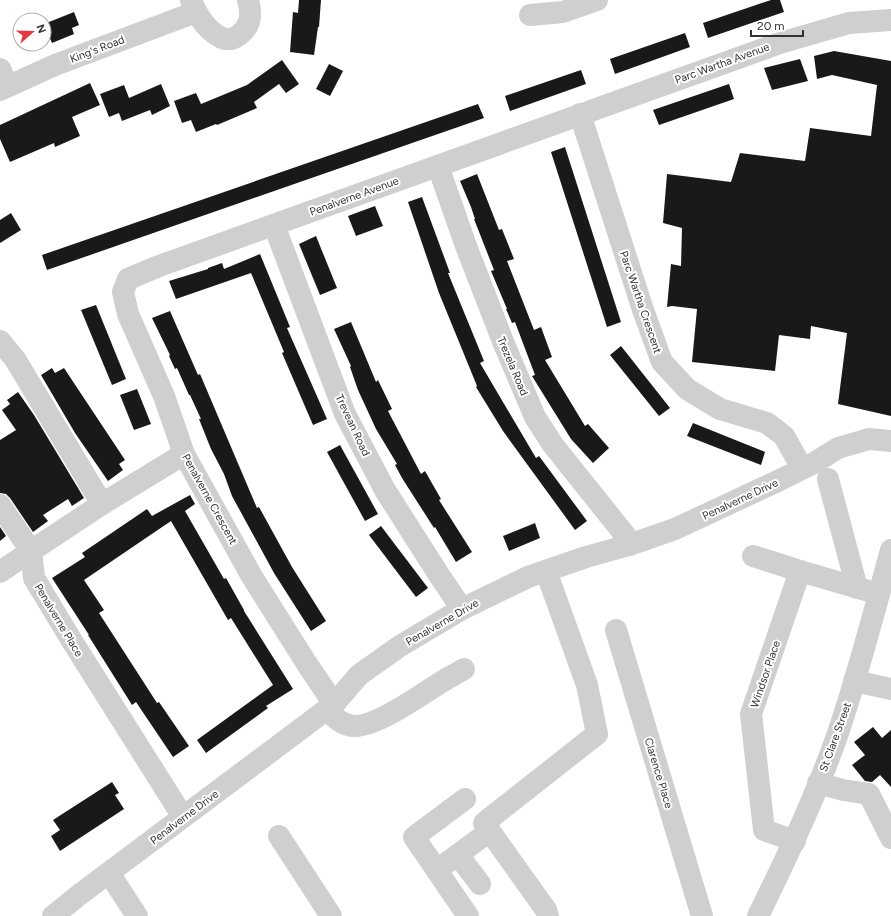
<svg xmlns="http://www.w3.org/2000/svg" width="891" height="916" font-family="Figtree,sans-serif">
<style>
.building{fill:#191919}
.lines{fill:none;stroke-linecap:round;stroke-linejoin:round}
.minor{stroke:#cfcfcf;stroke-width:22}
.labels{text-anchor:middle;stroke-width:4;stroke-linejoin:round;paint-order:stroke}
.street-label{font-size:11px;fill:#323232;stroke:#fff}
</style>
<rect width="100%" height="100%" fill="#fff"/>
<g class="building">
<polygon points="299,0 321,0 319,27 318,27 314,55 290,52 293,12 298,13"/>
<polygon points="771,0 780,0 784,12 708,38 703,23"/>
<polygon points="74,12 79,25 72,28 74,34 52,43 44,24"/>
<polygon points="685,33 690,47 615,74 610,59"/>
<polygon points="834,51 891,61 891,416 838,404 847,333 811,326 810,339 779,335 775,371 692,362 697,309 672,306 667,307 671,264 681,266 682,228 663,223 667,174 731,182 740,153 805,161 810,128 871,136 877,85 832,75 817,79 814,56"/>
<polygon points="800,59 808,81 772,90 764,68"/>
<polygon points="282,60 299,84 286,93 279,84 254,102 257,108 217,125 216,124 196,132 191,120 182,123 174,101 196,93 201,104 247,85"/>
<polygon points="329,64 343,71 330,96 316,89"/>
<polygon points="581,70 586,84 510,111 505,96"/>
<polygon points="90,83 100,105 72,117 80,136 55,147 54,143 10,162 0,139 0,125"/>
<polygon points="161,84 170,106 152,115 150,110 122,121 119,113 109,117 100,94 124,85 129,98"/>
<polygon points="729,84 734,99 659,125 653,110"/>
<polygon points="478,104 484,118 47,270 42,255"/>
<polygon points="565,147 621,322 607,327 551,152"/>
<polygon points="477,174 499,230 502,229 514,259 507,261 534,330 541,327 552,357 545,360 585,426 588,424 609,448 593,463 571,439 532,376 535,375 515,322 512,323 506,309 507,309 491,271 494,270 474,219 475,219 471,207 460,181"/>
<polygon points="422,197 450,273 448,273 484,361 480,363 536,458 539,456 587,521 575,530 503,431 476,387 477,386 439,293 408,202"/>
<polygon points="375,206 383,226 356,236 348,216"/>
<polygon points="11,213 21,230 0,243 0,220"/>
<polygon points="316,236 337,288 320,295 299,244"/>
<polygon points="260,254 290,327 287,328 327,419 313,425 282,353 284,352 251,273 176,299 169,281 208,269 208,268 222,263 224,269"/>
<polygon points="96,305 126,379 112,385 81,310"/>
<polygon points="170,311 198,375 200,374 257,508 259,507 292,567 326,621 311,631 274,573 232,496 224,474 211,449 199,419 201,419 190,395 189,395 177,368 175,369 169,356 170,355 152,318"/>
<polygon points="351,322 376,382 378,380 392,409 388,411 421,474 425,471 441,499 439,500 472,552 456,562 435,527 434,528 402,478 395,465 397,464 376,429 358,390 350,367 351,366 334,329"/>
<polygon points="621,346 670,408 659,416 610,355"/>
<polygon points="52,368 55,373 64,368 125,460 119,464 123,470 108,481 75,433 41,375"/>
<polygon points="137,389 151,424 134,430 120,395"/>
<polygon points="18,392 34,415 84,498 72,506 68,499 43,515 48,521 33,532 10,498 6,494 0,493 0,440 16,430 2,410 10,404 7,400"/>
<polygon points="693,423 765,452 761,465 687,436"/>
<polygon points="340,445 378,514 365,521 327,452"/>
<polygon points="190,495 195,504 185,511 224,579 226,578 244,610 244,611 293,689 266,706 268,708 206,753 197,740 273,685 231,618 228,620 171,521 84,580 104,610 99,613 157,703 159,702 189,746 173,757 136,702 132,705 88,635 89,635 52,578 85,557 82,553 147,509 152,516"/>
<polygon points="535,523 540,538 509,551 503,536"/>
<polygon points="381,526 428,588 416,597 369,535"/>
<polygon points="0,527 6,536 0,541"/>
<polygon points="873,727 882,738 891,730 891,787 880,775 872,782 865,781 852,765 865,755 854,742"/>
<polygon points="112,782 119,793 115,795 124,809 60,851 51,836 60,830 53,820"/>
</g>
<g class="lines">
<g class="minor">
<path d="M191,0C197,15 207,31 222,38C233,43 245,32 249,22C251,15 250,7 248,0"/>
<polyline points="530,15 563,12 597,0"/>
<polyline points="0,69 8,86"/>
<polyline points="0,90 55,65 196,12"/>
<polyline points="580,114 643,310 662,362 687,389 720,409 767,423 784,436 802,468"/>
<polyline points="438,166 466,246 504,344 535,417 553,445 625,535 629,545"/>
<polyline points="274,225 345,414 385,490 439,575 462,609"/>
<polyline points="0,341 15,359 102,504"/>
<polyline points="828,479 857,588"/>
<polyline points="0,505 31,551 0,572"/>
<polyline points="753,556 800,571"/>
<polyline points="546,571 587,685 597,734 484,823 546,910 548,916"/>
<polyline points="616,630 702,916"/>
<polyline points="854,681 891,689"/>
<polyline points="334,704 307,664 251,575 184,454 164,396 128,314 123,292 128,279 159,266 780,43 849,23 891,20"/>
<path d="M327,710C335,718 343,726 355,726C378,726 420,695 440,683C447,678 456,674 464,669"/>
<polyline points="818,783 843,790 869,794 891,838"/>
<polyline points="465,799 414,837 468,916"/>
<polyline points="183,817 72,641 34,578 31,551 102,504 184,454"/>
<polyline points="279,836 331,916"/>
<polyline points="795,841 764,830 751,714 800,571 879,594"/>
<polyline points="458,855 480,884"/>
<polyline points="437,870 490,831"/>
<polyline points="109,873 137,916"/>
<polyline points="53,916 79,895 334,704 359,675 400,646 462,609 528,577 586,557 629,545 675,529 784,478 814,463 838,448 869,439 891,441"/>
<path d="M758,916C787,857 815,798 837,736C858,675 874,612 891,550"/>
</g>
</g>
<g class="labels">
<g class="street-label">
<text transform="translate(97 49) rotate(-21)" y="4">King's Road</text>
<text transform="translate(722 63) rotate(-20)" y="4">Parc Wartha Avenue</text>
<text transform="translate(354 196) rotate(-20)" y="4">Penalverne Avenue</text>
<text transform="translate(641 302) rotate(71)" y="4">Parc Wartha Crescent</text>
<text transform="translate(513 366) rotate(67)" y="4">Trezela Road</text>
<text transform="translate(353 425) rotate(65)" y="4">Trevean Road</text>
<text transform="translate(210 499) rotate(61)" y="4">Penalverne Crescent</text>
<text transform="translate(740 499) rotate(-25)" y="4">Penalverne Drive</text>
<text transform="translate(59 620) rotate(59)" y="4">Penalverne Place</text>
<text transform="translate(442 622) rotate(-30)" y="4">Penalverne Drive</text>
<text transform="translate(765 674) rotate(-71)" y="4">Windsor Place</text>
<text transform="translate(835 737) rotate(-70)" y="4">St Clare Street</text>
<text transform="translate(659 773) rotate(73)" y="4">Clarence Place</text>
<text transform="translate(184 817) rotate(-37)" y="4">Penalverne Drive</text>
</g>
</g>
<g transform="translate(32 32) rotate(70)"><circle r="19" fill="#ffffff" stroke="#adadad"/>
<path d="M0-3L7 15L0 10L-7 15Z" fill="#e53942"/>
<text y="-6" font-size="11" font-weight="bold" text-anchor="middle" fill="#323232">N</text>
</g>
<path d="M751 30v6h52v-6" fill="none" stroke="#323232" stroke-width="2"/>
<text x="757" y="30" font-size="12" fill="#323232" stroke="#ffffff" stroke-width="3" paint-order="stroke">20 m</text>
</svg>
